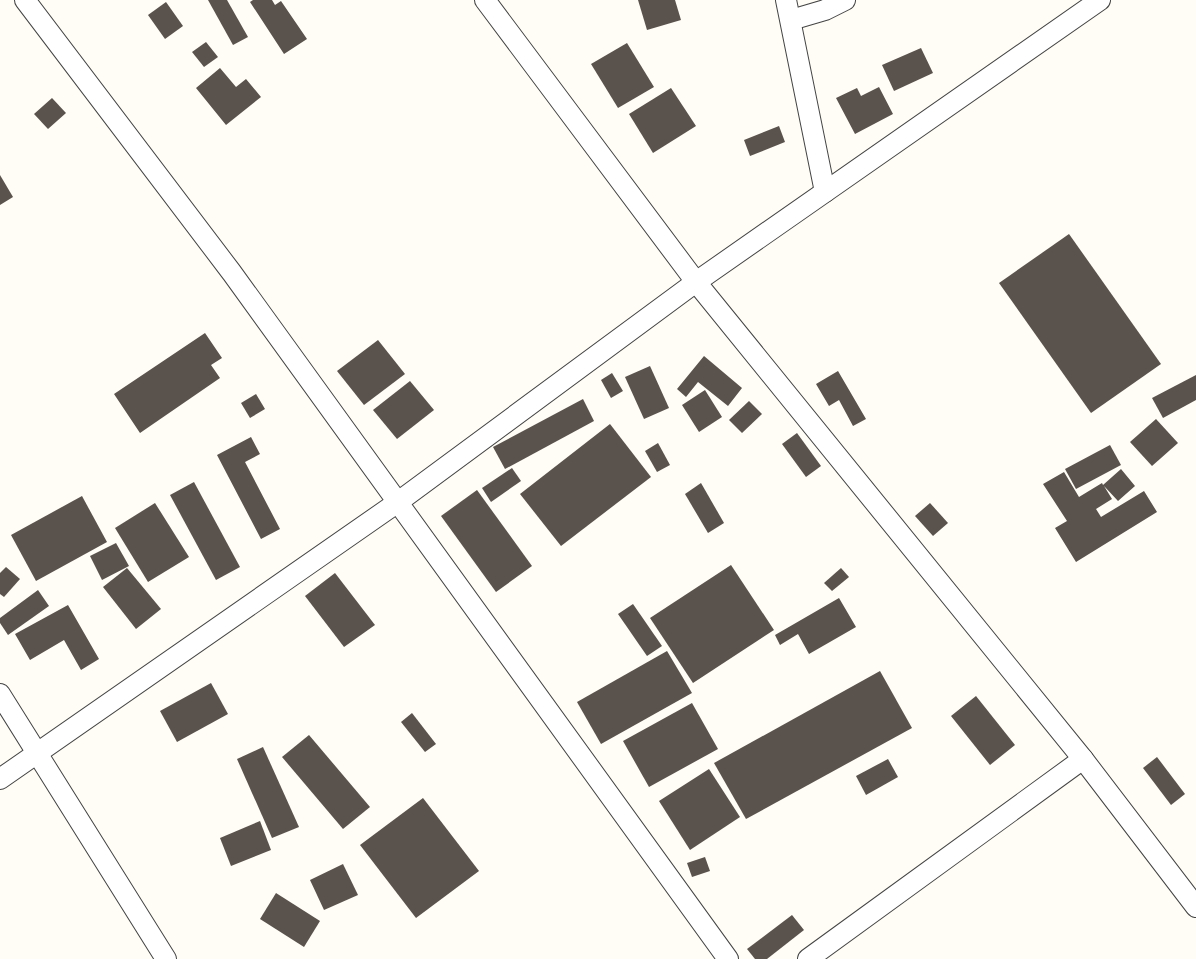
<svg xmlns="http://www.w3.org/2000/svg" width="1196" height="959" font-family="'IBM Plex Serif',serif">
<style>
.building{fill:#5a524d}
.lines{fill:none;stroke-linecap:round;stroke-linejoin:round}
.minor-casing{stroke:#444;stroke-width:22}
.minor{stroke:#fff;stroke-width:20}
</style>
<rect width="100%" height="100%" fill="#fffdf5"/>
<g class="building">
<polygon points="208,0 227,0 248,37 233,45"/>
<polygon points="253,0 272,0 275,5 281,1 307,39 284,54 250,2"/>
<polygon points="638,0 675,0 681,20 647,30"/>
<polygon points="166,2 183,26 165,39 148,15"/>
<polygon points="206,42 218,57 204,67 192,52"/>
<polygon points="627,43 654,87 618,108 591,64"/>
<polygon points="921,48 933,73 894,91 882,65"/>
<polygon points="220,68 236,87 246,79 261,97 226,125 196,88"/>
<polygon points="879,87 893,114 855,134 836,98 857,88 861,96"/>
<polygon points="671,88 696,126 653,153 629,114"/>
<polygon points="52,98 66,113 48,129 34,114"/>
<polygon points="779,126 785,142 750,156 744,140"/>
<polygon points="0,175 13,197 0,205"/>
<polygon points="1069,234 1161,364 1091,413 999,283"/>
<polygon points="205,333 222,358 211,365 220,378 140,433 114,394"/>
<polygon points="378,340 405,374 364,405 337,371"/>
<polygon points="704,356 742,388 728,406 698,382 686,397 677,389"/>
<polygon points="650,366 669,408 644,419 625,377"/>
<polygon points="838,371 866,419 853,426 839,400 829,406 816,384"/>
<polygon points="612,373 623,391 611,398 601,380"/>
<polygon points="1196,375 1196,400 1163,418 1152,398"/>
<polygon points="410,381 434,410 397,439 373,410"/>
<polygon points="705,390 722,417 699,432 682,405"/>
<polygon points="256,394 265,409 250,418 241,403"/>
<polygon points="583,399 594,421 505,469 493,447"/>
<polygon points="749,401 762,414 742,433 729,420"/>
<polygon points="1156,419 1178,443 1152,466 1130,442"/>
<polygon points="610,424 651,477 561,546 520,494"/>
<polygon points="797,433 821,466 806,477 782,444"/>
<polygon points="251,437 260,454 245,462 280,529 261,539 217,455"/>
<polygon points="658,443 670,465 657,472 645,451"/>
<polygon points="1110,445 1121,465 1076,489 1065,469"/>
<polygon points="512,468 521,481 491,502 482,488"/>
<polygon points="1121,469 1135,486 1118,501 1104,486 1112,499 1096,509 1101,517 1144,491 1157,512 1076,562 1055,528 1067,521 1043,484 1064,472 1079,497 1102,483 1103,485"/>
<polygon points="194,482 240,567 216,580 170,495"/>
<polygon points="701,483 724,523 708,533 685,494"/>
<polygon points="477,490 532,566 496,592 441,516"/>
<polygon points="82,496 107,542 36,581 11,535"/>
<polygon points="155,503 189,557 148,582 115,528"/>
<polygon points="930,503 948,523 933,536 915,516"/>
<polygon points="116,543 129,566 102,580 90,556"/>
<polygon points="731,565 774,630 693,683 650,618"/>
<polygon points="6,567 20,579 4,597 0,594 0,573"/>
<polygon points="127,568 161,609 136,629 103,587"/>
<polygon points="841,568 849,577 832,591 824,583"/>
<polygon points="335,573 375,625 344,647 305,596"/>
<polygon points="38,590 49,606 8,635 0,623 0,618"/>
<polygon points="839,598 856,627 809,654 798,634 780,645 775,635"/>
<polygon points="633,604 662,646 647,656 618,614"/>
<polygon points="68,605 99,659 81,670 64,640 30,660 15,634"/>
<polygon points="667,651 692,693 601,744 577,702"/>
<polygon points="880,671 912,728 746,819 714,763"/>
<polygon points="211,683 228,714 177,742 160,711"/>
<polygon points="976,696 1015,745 990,765 951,716"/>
<polygon points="692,703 718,749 649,787 623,741"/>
<polygon points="412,713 436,744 425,752 401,722"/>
<polygon points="309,735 370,807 343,829 282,757"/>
<polygon points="263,747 299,827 272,838 237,759"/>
<polygon points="1157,757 1185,794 1171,805 1143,768"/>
<polygon points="888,759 898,777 866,795 856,776"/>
<polygon points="709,769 740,817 690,850 659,801"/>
<polygon points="423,798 479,871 416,918 360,845"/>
<polygon points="260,821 271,850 231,866 220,838"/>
<polygon points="705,857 710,871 692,877 687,863"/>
<polygon points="343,864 358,895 324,910 310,880"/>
<polygon points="276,893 320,921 304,947 260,919"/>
<polygon points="792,915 804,930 767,959 755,959 747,949"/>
</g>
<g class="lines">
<defs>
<g id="minor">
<polyline points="25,0 232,273 728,959"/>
<polyline points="485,0 696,282 1083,759 1196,907"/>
<polyline points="786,0 825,192"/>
<polyline points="791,20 825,10 845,0"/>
<polyline points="0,694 166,959"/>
<polyline points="0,779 398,502 696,282 1100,0"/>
<polyline points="808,959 1083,759"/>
</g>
</defs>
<use href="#minor" class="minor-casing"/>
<use href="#minor" class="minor"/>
</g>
</svg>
